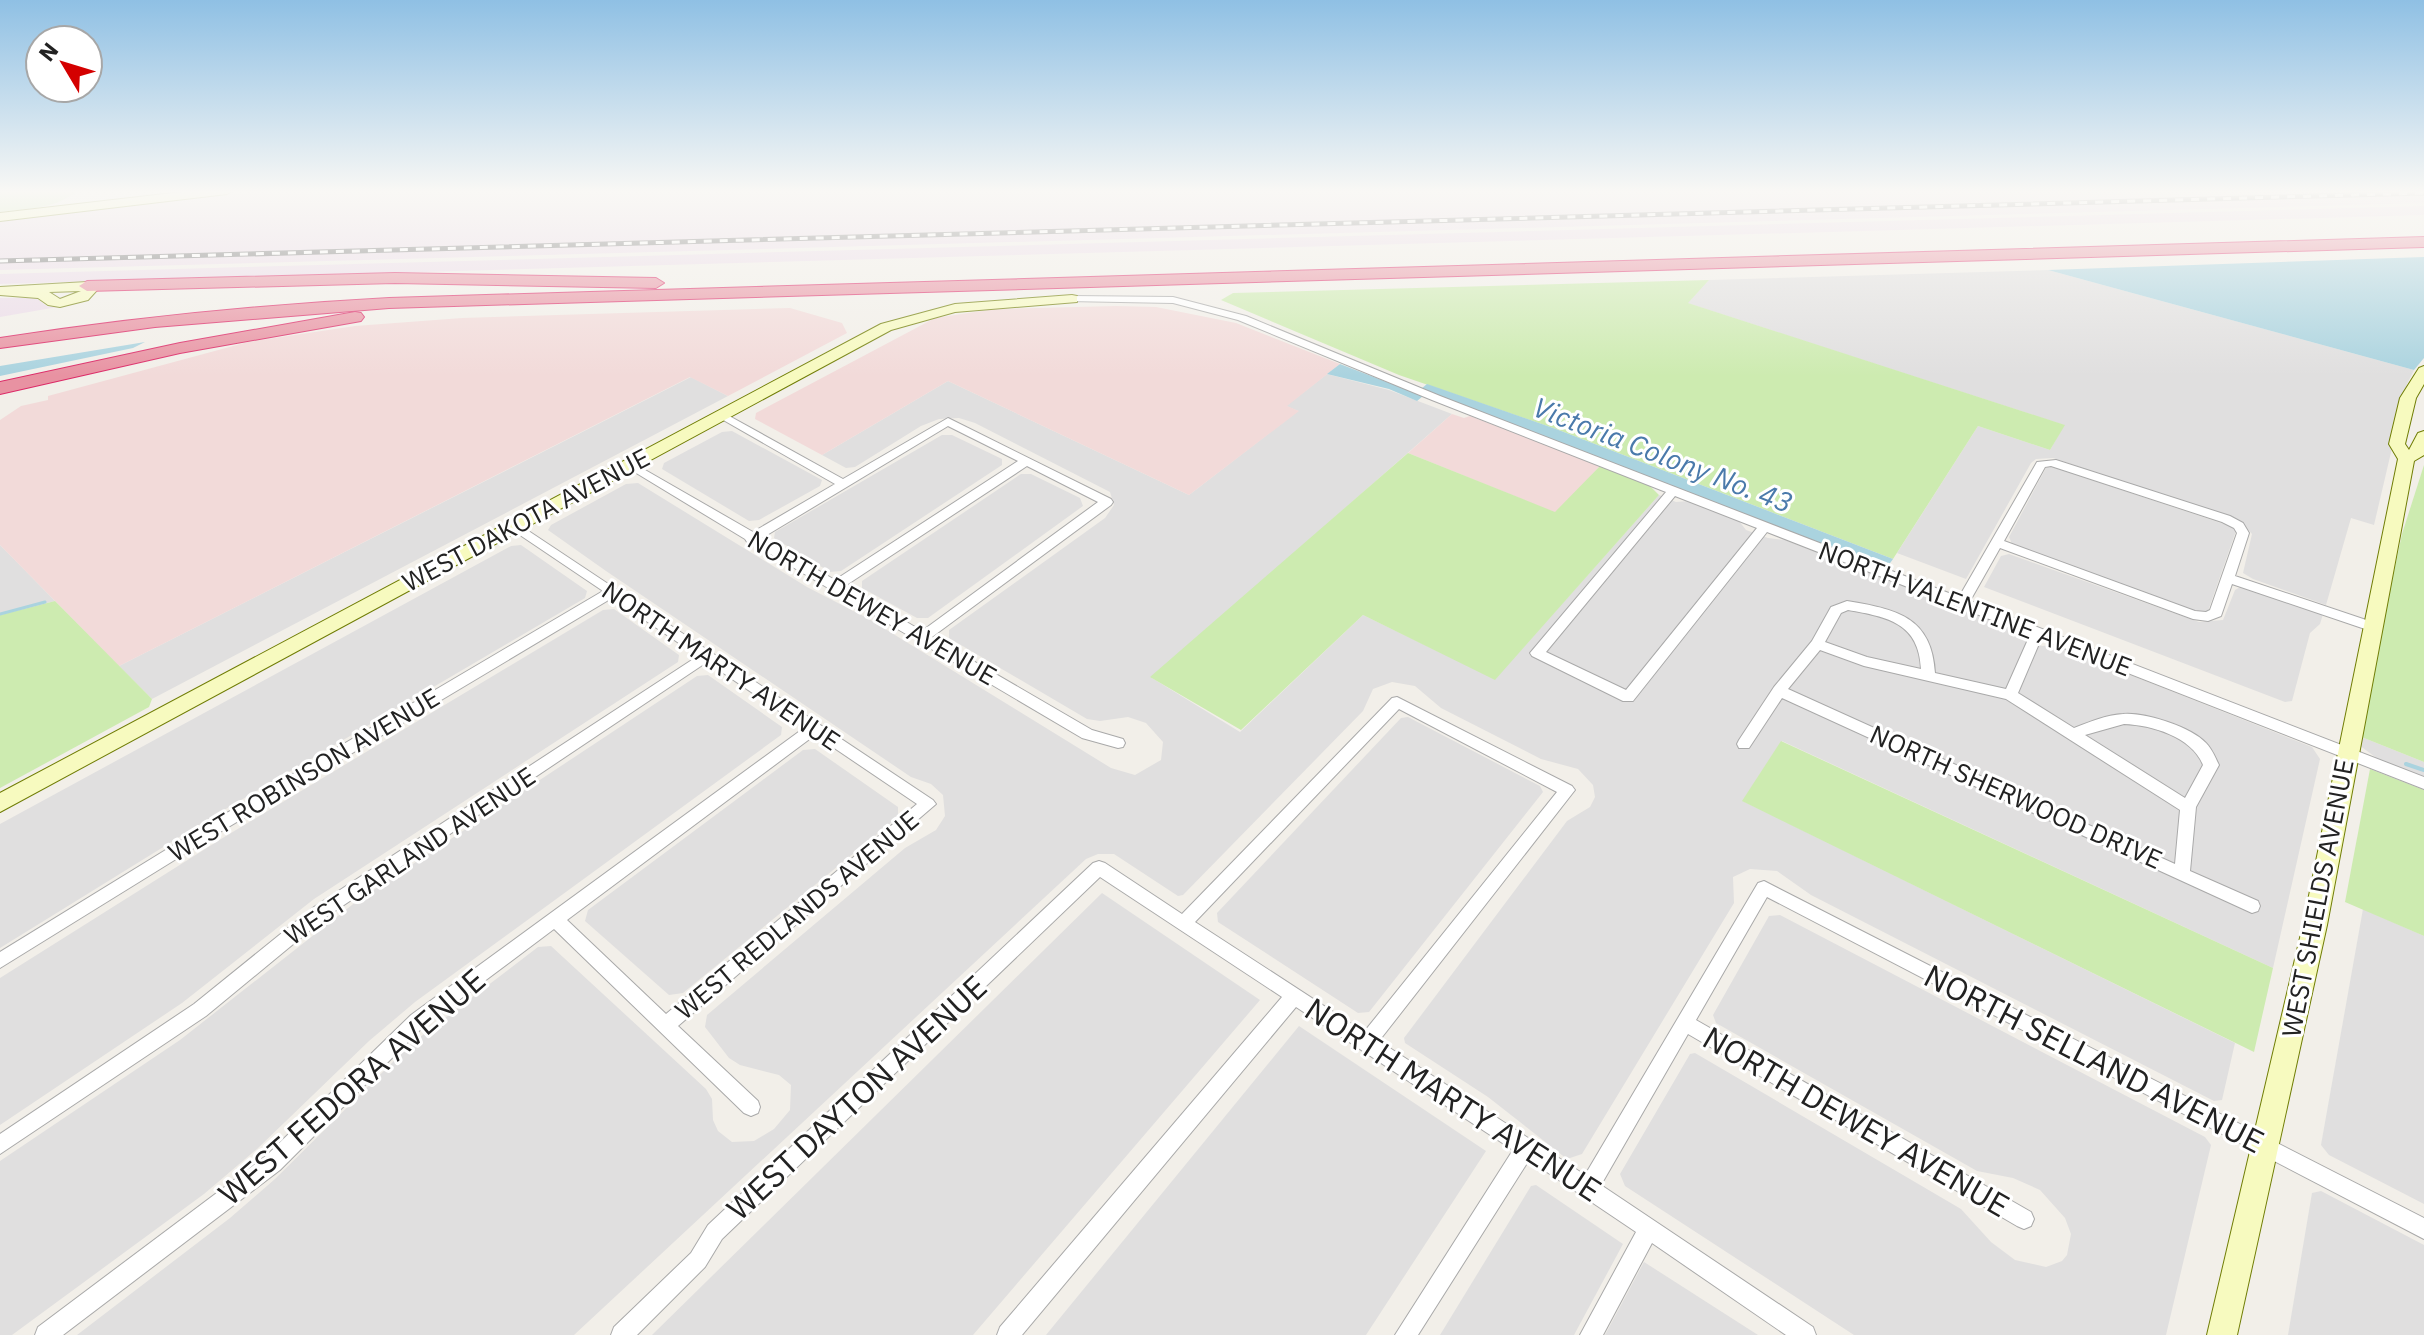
<svg xmlns="http://www.w3.org/2000/svg" width="2424" height="1335" font-family="'IBM Plex Sans',sans-serif">
<style>
.residential{fill:#e0dfdf}
.commercial{fill:#f2dad9}
.industrial{fill:#ebdbe8}
.grass{fill:#cdebb0}
.water{fill:#aad3df}
.lines{fill:none;stroke-linecap:round;stroke-linejoin:round}
.stream-far1{stroke:#aad3df;stroke-width:3}
.stream{stroke:#aad3df;stroke-width:4}
.street-casing{stroke:#a9a9a9;stroke-width:2}
.secondary-casing{stroke:#707d05;stroke-width:2}
.highway-casing{stroke:#dc2a67;stroke-width:2}
.street{fill:#fff;fill-rule:evenodd}
.secondary{fill:#f7fabf;fill-rule:evenodd}
.highway{fill:#e892a2;fill-rule:evenodd}
.rail-casing{stroke:#707070;stroke-width:5}
.rail{stroke:#fff;stroke-width:3;stroke-dasharray:8;stroke-linecap:butt}
.labels{text-anchor:middle;stroke-width:6;stroke-linejoin:round;paint-order:stroke}
.street-label{font-size:26px;fill:#222;stroke:#fff}
.water-label{font-size:28px;font-style:italic;fill:#4a7aab;stroke:#fff}
.near-street-label{font-size:32px;fill:#222;stroke:#fff}
</style>
<rect width="100%" height="100%" fill="#f2efe9"/>
<g class="residential">
<polygon points="2048,270 2414,370 2407,384 2374,525 2351,518 2326,605 2253,579 2243,573 2252,534 2241,522 2053,458 2036,459 2031,463 1966,579 1897,553 1978,426 2050,450 2064,425 1687,303 1709,280"/>
<polygon points="1327,374 1389,390 1452,414 1152,678 1240,732 1363,615 1495,679 1659,495 1676,502 1689,501 1739,521 1746,530 1768,538 1785,540 2014,629 2020,637 2042,646 2055,645 2312,747 2320,759 2273,968 1782,741 1743,801 2235,1043 2222,1100 2214,1101 1811,895 1777,871 1750,869 1733,877 1734,903 1582,1154 1567,1159 1488,1097 1405,1043 1404,1038 1567,821 1590,807 1595,797 1593,785 1578,769 1541,759 1441,708 1415,686 1392,682 1373,689 1363,711 1183,895 1178,896 1114,854 1098,854 1086,859 574,1335 77,1335 230,1218 275,1179 411,1044 538,947 551,946 706,1089 712,1099 713,1120 718,1131 732,1142 754,1141 774,1129 790,1110 791,1085 779,1075 740,1065 729,1058 705,1027 707,1015 905,848 936,830 945,816 943,795 931,784 911,777 606,571 548,530 551,525 626,484 638,483 807,587 869,619 1111,768 1135,775 1161,760 1163,742 1146,723 1128,717 1100,721 1087,719 949,638 949,630 1105,518 1114,505 1110,492 975,423 959,418 939,419 921,426 855,467 846,468 822,455 948,381 1189,495 1298,411 1286,406"/>
<polygon points="691,377 728,396 152,699 119,666"/>
<polygon points="732,431 822,480 820,486 759,520 749,521 662,469 664,463 722,432"/>
<polygon points="942,435 952,435 1002,459 1002,465 841,571 830,572 774,538 775,532"/>
<polygon points="2050,466 2233,527 2236,531 2208,611 2193,611 2012,544 2009,537 2046,468"/>
<polygon points="1021,474 1031,474 1080,498 1083,506 928,618 917,618 862,588 862,581"/>
<polygon points="0,545 55,601 0,615"/>
<polygon points="521,545 587,591 585,598 207,820 0,948 0,824 511,546"/>
<polygon points="2009,554 2199,622 2223,620 2235,590 2240,587 2323,614 2320,624 2310,633 2292,701 2285,702 1984,587 2001,556"/>
<polygon points="614,609 679,655 678,662 314,899 182,1003 0,1125 0,978 221,839 603,610"/>
<polygon points="708,675 782,727 781,735 415,1002 369,1041 257,1149 204,1194 12,1335 0,1335 0,1161 180,1040 357,901 697,676"/>
<polygon points="1408,717 1540,786 1543,792 1369,1012 1358,1013 1218,922 1217,913 1401,718"/>
<polygon points="2359,736 2424,762 2424,778 2382,762 2359,745"/>
<polygon points="815,749 898,807 898,817 683,993 669,995 585,921 588,910 803,750"/>
<polygon points="1102,893 1260,1000 973,1335 652,1335"/>
<polygon points="2363,909 2424,936 2424,1204 2329,1155 2321,1145"/>
<polygon points="1780,915 2205,1137 2211,1145 2166,1335 1854,1335 1625,1186 1620,1174 1690,1054 1695,1053 1961,1209 1991,1242 2015,1260 2046,1267 2062,1261 2067,1255 2071,1234 2065,1218 2040,1190 2013,1178 1977,1171 1716,1023 1713,1015 1769,916"/>
<polygon points="1299,1026 1486,1151 1366,1335 1046,1335"/>
<polygon points="1536,1185 1623,1244 1574,1335 1440,1335 1531,1186"/>
<polygon points="2321,1191 2424,1245 2424,1335 2288,1335 2312,1193"/>
<polygon points="1644,1262 1758,1335 1605,1335"/>
</g>
<g class="commercial">
<polygon points="1116,306 1156,307 1236,323 1340,364 1287,406 1299,411 1189,495 948,381 822,455 755,419 756,413 935,318 995,309"/>
<polygon points="790,308 842,323 847,333 728,396 690,377 119,666 0,545 0,420 21,406 48,400 48,396 248,342 355,326 462,318"/>
<polygon points="1452,414 1464,418 1470,416 1600,466 1556,513 1408,453"/>
</g>
<g class="industrial">
<polygon points="268,190 2424,190 2424,203 0,270 0,221"/>
<polygon points="2424,206 2424,215 0,284 0,274"/>
<polygon points="0,298 36,298 48,307 69,305 0,317"/>
</g>
<g class="grass">
<path d="M0,190H78C57,209 27,209 0,212Z"/>
<polygon points="1709,280 1688,303 2065,425 2050,450 1978,426 1893,559 1556,429 1399,375 1221,300 1233,293"/>
<polygon points="1408,453 1555,512 1600,466 1650,486 1659,495 1495,680 1363,615 1241,730 1150,677"/>
<polygon points="2424,465 2424,762 2359,736 2402,534"/>
<polygon points="55,601 152,699 149,707 0,788 0,615"/>
<polygon points="1781,741 2273,968 2254,1052 1742,801"/>
<polygon points="2370,769 2424,790 2424,936 2345,902"/>
</g>
<g class="water">
<polygon points="2424,257 2424,358 2414,370 2048,270"/>
<polygon points="145,342 133,348 0,376 0,366"/>
<polygon points="1340,364 1423,396 1417,401 1389,389 1327,374"/>
<polygon points="1427,384 1556,429 1893,559 1885,570 1421,389"/>
</g>
<g class="lines">
<polyline class="stream-far1" points="0,614 45,602"/>
<polyline class="stream" points="2406,764 2424,770"/>
<defs>
<g id="street">
<path d="M1072,296L1173,297L1246,316L1440,396L1959,597L2037,462L2056,460L2230,516L2243,523L2249,533L2235,576L2378,624L2380,627L2378,630H2368L2232,584L2221,616L2208,621L2193,619L2000,548L1970,601L2424,777V789L2041,639L2018,693L2074,728C2089,722 2106,715 2123,714C2145,712 2191,727 2206,743C2212,749 2215,757 2219,765L2196,807L2190,871L2258,901L2260,906L2258,911L2252,913L1782,698L1749,748H1739L1737,744L1739,740L1774,687L1812,641L1831,607L1847,601C1895,609 1932,616 1935,673L2006,689L2030,635L1767,532L1633,701H1623L1532,656L1530,653L1666,492L1432,400L1238,320L1173,303L1068,301V297ZM2051,466L2222,522L2234,528L2237,533L2210,610L2206,612L2195,611L2004,541L2045,467ZM1675,496L1757,528L1626,690L1546,652ZM1848,610C1888,617 1919,623 1921,669L1867,657L1825,642L1841,613ZM1820,650L1864,666L2006,699L2180,810L2175,864L1788,689ZM2124,724C2152,725 2192,737 2203,765L2185,798L2085,735Z"/>
<path d="M722,412L843,479L948,418L1111,499L1113,502L1111,505L932,637L1092,730L1123,739L1125,743L1123,747L1118,748L1082,738L752,543L747,542L745,539L623,465L625,463H633L753,532L835,484L718,417V413ZM948,426L1018,461L835,580L762,538ZM1027,466L1098,502L922,631L845,586Z"/>
<path d="M515,522L933,800L936,804L678,1026L758,1101L760,1107L758,1113L751,1116L744,1113L554,929L423,1027L280,1170L63,1335H35L38,1327L266,1156L411,1015L804,728L707,662L326,917L206,1016L0,1154V1134L194,1004L314,907L698,656L612,598L215,835L0,968V952L203,827L603,591L511,529L509,526ZM815,735L917,804L666,1014L567,920Z"/>
<path d="M1397,697L1572,786L1575,790L1379,1041L1585,1175L1758,883L1764,881L2424,1218V1239L1767,897L1696,1020L2031,1212L2034,1219L2031,1226L2024,1229L2017,1226L1688,1034L1601,1185L1813,1327L1816,1335H1786L1652,1243L1603,1335H1580L1636,1232L1529,1160L1418,1335H1395L1513,1150L1296,1007L1022,1335H997L1000,1327L1282,997L1100,877L722,1239L705,1267L637,1335H611L614,1327L691,1253L708,1225L1093,863L1099,861L1105,863L1182,914L1392,698ZM1399,709L1557,792L1364,1032L1195,922Z"/>
</g>
<g id="secondary">
<polygon points="199,190 233,190 227,194 0,221 0,213"/>
<path d="M87,282L98,289L88,300L60,307L48,305L38,298L0,295V287ZM81,291L60,299L49,292Z"/>
<polygon points="1072,295 1077,296 1077,302 955,312 891,330 0,812 0,793 881,324 955,304"/>
<polygon points="2424,366 2424,384 2416,398 2405,444 2409,450 2418,433 2424,431 2424,455 2414,461 2327,925 2237,1335 2207,1335 2303,925 2398,459 2389,444 2400,398 2419,368"/>
</g>
<g id="highway">
<path d="M2424,237V247L389,308L155,327L0,348V338C129,318 258,305 389,298Z"/>
<polygon points="395,273 656,278 664,283 656,288 395,283 87,291 79,286 87,281"/>
<polygon points="355,312 361,313 364,317 361,321 180,353 0,394 0,382 180,343"/>
</g>
</defs>
<use href="#street" class="street-casing"/>
<use href="#secondary" class="secondary-casing"/>
<use href="#highway" class="highway-casing"/>
<use href="#street" class="street"/>
<use href="#secondary" class="secondary"/>
<use href="#highway" class="highway"/>
<defs>
<polyline id="rail" points="0,261 2424,193"/>
</defs>
<use href="#rail" class="rail-casing"/>
<use href="#rail" class="rail"/>
</g>
<linearGradient id="sky" x2="0" y2="1"><stop stop-color="#8fc0e4"/><stop offset="0.51" stop-color="#f9f8f5"/><stop offset="1" stop-color="#f9f8f5" stop-opacity="0"/></linearGradient>
<rect width="2424" height="376" fill="url(#sky)"/>
<g class="labels">
<g class="street-label">
<text transform="translate(526 520) rotate(-28)" y="9">WEST DAKOTA AVENUE</text>
<text transform="translate(872 608) rotate(30)" y="9">NORTH DEWEY AVENUE</text>
<text transform="translate(1975 609) rotate(21)" y="9">NORTH VALENTINE AVENUE</text>
<text transform="translate(721 666) rotate(34)" y="9">NORTH MARTY AVENUE</text>
<text transform="translate(304 775) rotate(-31)" y="9">WEST ROBINSON AVENUE</text>
<text transform="translate(2016 797) rotate(24)" y="9">NORTH SHERWOOD DRIVE</text>
<text transform="translate(410 856) rotate(-34)" y="9">WEST GARLAND AVENUE</text>
<text transform="translate(2318 898) rotate(-79)" y="9">WEST SHIELDS AVENUE</text>
<text transform="translate(797 915) rotate(-40)" y="9">WEST REDLANDS AVENUE</text>
</g>
<g class="water-label">
<text transform="translate(1663 455) rotate(21)" y="10">Victoria Colony No. 43</text>
</g>
<g class="near-street-label">
<text transform="translate(2094 1059) rotate(27)" y="11">NORTH SELLAND AVENUE</text>
<text transform="translate(352 1087) rotate(-41)" y="11">WEST FEDORA AVENUE</text>
<text transform="translate(857 1098) rotate(-43)" y="11">WEST DAYTON AVENUE</text>
<text transform="translate(1453 1100) rotate(33)" y="11">NORTH MARTY AVENUE</text>
<text transform="translate(1856 1122) rotate(30)" y="11">NORTH DEWEY AVENUE</text>
</g>
</g>
<g transform="translate(64 64) rotate(308)"><circle r="38" fill="#ffffff" stroke="#a7a7a7" stroke-width="2"/>
<path d="M0-6L14 30L0 20L-14 30Z" fill="#d40000"/>
<text y="-12" font-size="22" font-weight="bold" text-anchor="middle" fill="#222222">N</text>
</g>
</svg>
